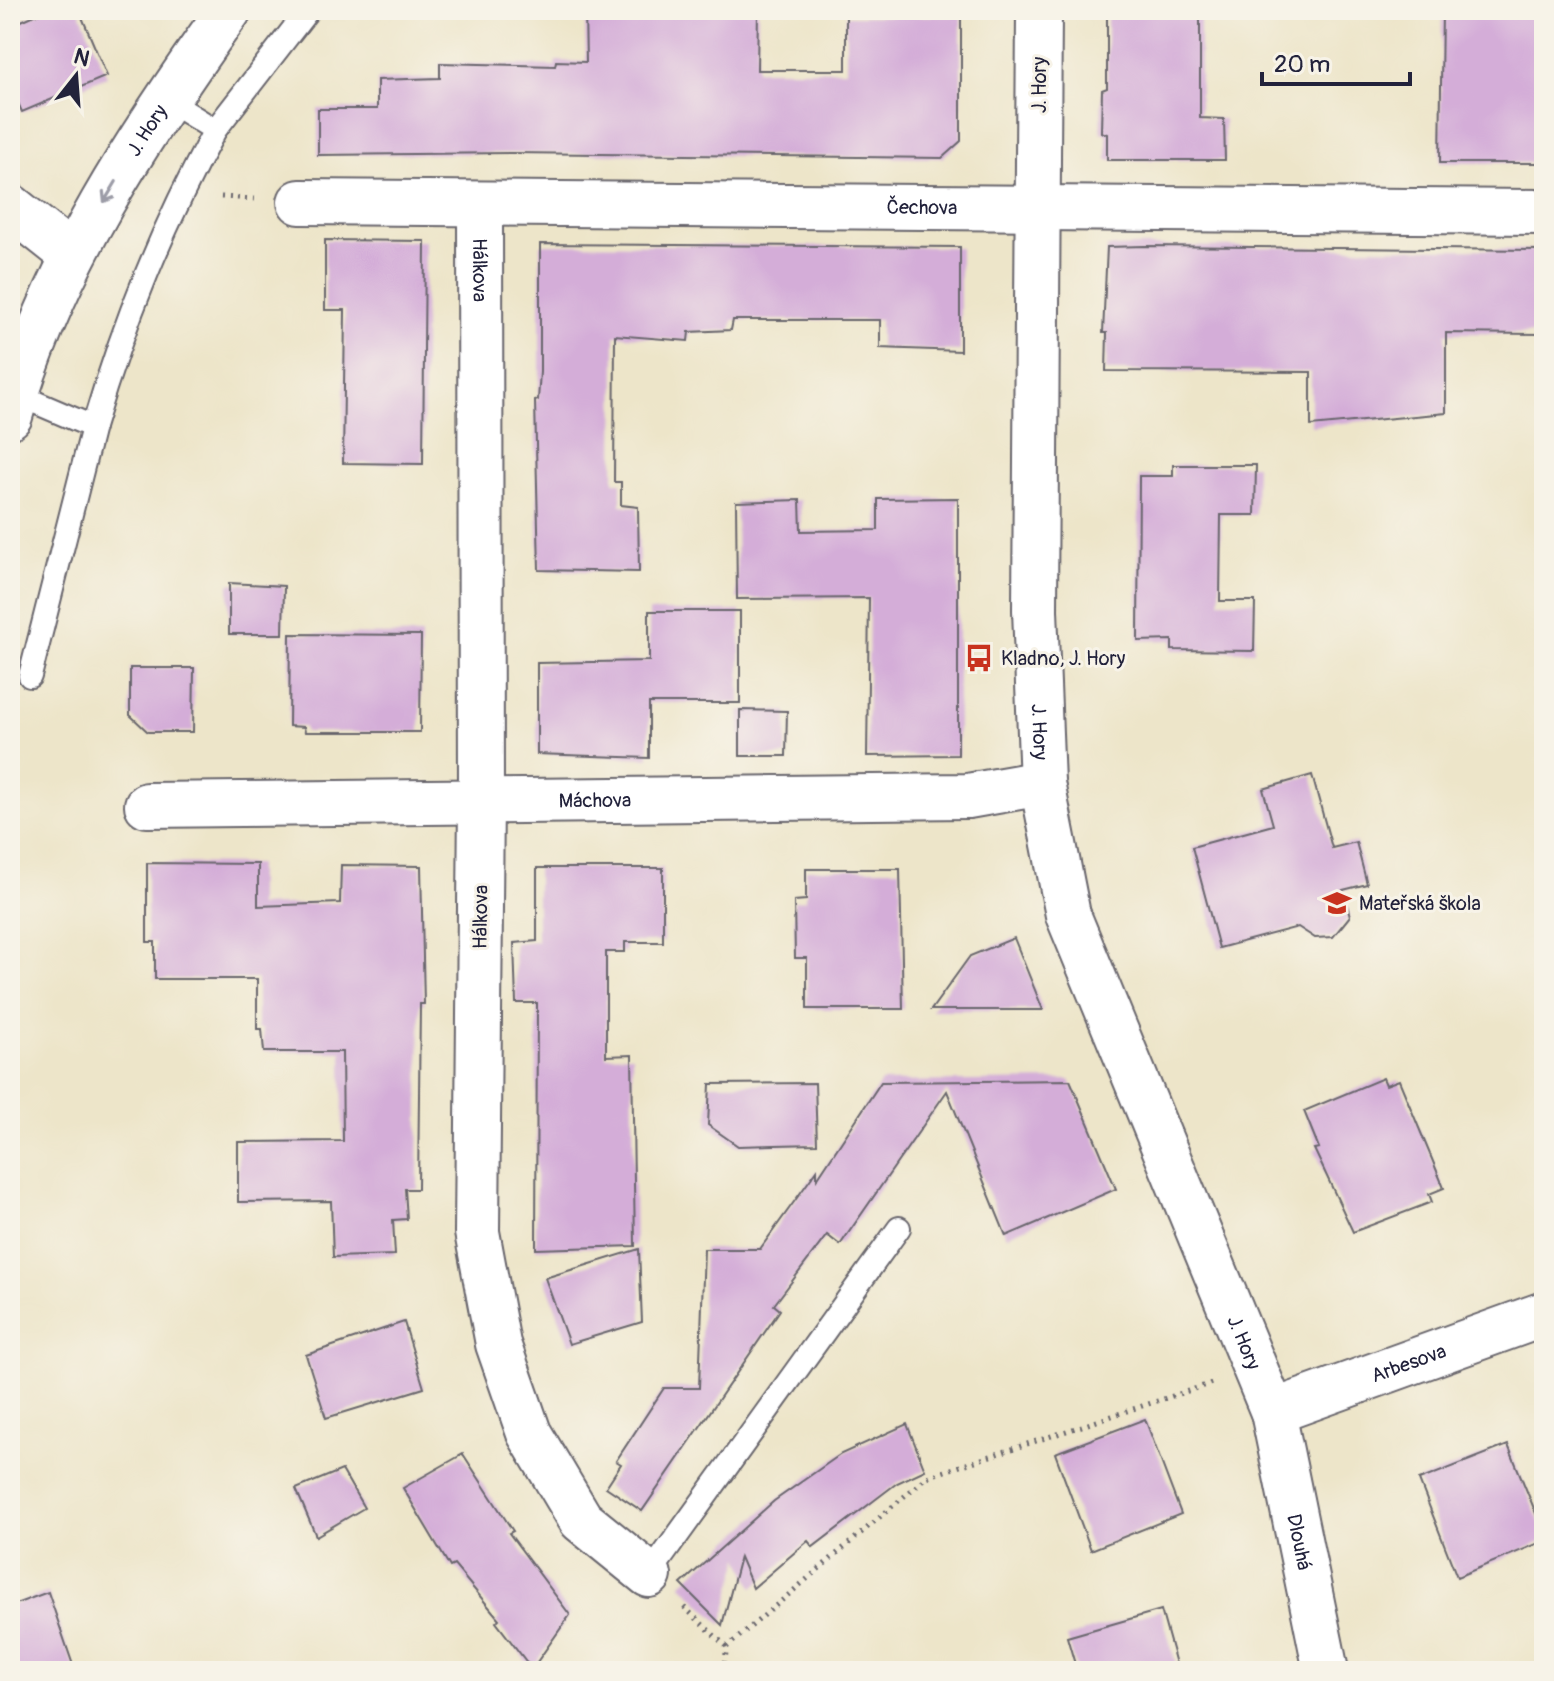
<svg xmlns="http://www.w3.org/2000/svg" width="1554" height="1681" font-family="Pangolin,sans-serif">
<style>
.building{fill:#d4add8}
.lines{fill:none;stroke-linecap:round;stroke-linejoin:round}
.service-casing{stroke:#69666d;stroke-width:26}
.minor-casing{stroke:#69666d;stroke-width:48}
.path{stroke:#69666d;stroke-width:5;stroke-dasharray:2 6;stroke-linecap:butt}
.service{stroke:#fff;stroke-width:22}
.minor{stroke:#fff;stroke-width:44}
.oneway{stroke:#9c9ca7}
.labels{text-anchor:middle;stroke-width:6;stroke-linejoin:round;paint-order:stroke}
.street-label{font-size:20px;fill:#22223b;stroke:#f7f3e8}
.poi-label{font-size:20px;fill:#22223b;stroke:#f7f3e8;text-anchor:start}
</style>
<rect width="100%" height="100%" fill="#f7f3e8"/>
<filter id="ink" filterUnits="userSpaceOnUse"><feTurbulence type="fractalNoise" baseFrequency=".0125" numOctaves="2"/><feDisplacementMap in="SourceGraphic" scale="16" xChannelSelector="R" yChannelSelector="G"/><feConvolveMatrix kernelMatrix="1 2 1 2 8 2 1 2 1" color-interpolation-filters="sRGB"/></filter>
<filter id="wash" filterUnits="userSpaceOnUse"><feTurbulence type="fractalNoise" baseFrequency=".006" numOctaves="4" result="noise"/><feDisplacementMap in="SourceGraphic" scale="32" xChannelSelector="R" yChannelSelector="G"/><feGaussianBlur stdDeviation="1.8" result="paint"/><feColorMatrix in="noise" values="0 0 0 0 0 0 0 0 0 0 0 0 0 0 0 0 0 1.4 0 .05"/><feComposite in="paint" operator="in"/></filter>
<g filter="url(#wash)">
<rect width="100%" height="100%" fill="#ede5c9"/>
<g id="blocks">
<g class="building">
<polygon points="46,10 79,10 107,76 22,112 10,85 10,26"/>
<polygon points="585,10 758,10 757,70 846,70 846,16 961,16 961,141 942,158 511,153 318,155 318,109 377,109 377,80 440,78 440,63 555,66 556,61 586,62"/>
<polygon points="1107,10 1200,10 1200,118 1224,119 1225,160 1107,160 1107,134 1101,132 1102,90 1107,88"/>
<polygon points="1442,10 1544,10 1544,163 1440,163"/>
<polygon points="325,240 425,241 423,464 343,463 345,310 325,310"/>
<polygon points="540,244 960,247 960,351 880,348 880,320 733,320 731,330 689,332 688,341 615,335 614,482 621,482 621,505 638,507 639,572 539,570 535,401 538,400 540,372"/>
<polygon points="1145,246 1544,250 1544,334 1446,333 1446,413 1311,426 1311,372 1106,371 1107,333 1103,333 1107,247"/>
<polygon points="1173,465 1256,465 1255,515 1221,515 1220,601 1255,601 1254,651 1172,650 1172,640 1138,641 1139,476 1173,476"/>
<polygon points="958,498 958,755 867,756 869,598 737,599 736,502 800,500 801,531 878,530 878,499"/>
<polygon points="229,583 284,586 283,634 229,634"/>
<polygon points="649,611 740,611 740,703 649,703 649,758 537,754 537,663 649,661"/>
<polygon points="290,634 421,635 420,732 305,732 304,727 289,726"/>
<polygon points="130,668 194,668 193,732 148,732 130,715"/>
<polygon points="740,710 787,711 786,756 740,756"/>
<polygon points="1312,775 1332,848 1356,842 1367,884 1343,890 1350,916 1333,937 1315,938 1298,927 1219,948 1192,847 1273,825 1263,789"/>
<polygon points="147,863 258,864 258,906 340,903 341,865 421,866 424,1004 420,1004 418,1189 405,1189 407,1219 393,1220 395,1255 333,1257 331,1201 238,1202 238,1142 343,1141 342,1052 264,1052 262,1029 257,1029 257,979 155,979 155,942 147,942"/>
<polygon points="537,868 663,868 663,942 625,942 625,952 606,952 606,1056 632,1055 635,1246 536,1249 537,1003 516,1003 514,943 537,941"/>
<polygon points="806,869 900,869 903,1009 807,1009 807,958 795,958 794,901 806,900"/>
<polygon points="1014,938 1043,1010 931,1010 970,956"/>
<polygon points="1383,1078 1386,1085 1399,1080 1444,1188 1429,1194 1432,1202 1353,1232 1314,1149 1319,1148 1304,1111"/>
<polygon points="1070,1080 1116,1189 1006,1236 947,1091 840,1245 827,1235 774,1305 780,1310 642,1511 606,1487 621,1464 616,1461 664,1388 699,1388 704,1249 760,1249 817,1170 817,1179 881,1082"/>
<polygon points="815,1083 817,1144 738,1146 708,1125 710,1084"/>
<polygon points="639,1249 642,1322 569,1344 545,1278"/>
<polygon points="404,1322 424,1388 326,1418 306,1355"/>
<polygon points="1145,1419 1181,1514 1091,1550 1055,1453"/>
<polygon points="907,1424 925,1470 897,1483 813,1547 808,1541 753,1588 740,1557 722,1625 681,1584 774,1501 841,1454"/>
<polygon points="1508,1445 1544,1533 1544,1541 1457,1577 1419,1480"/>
<polygon points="463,1454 513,1531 509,1533 570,1615 532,1669 496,1622 499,1619 454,1565 450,1567 403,1488"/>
<polygon points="342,1470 364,1508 316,1536 296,1489"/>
<polygon points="48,1592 75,1671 10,1671 10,1606"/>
<polygon points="1161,1610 1178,1671 1077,1671 1067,1637"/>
</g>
</g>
</g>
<g filter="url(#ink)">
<use href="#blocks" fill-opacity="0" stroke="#69666d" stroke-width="2"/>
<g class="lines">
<defs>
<g id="service">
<polyline points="215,130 308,10"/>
<polyline points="16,394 93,427 30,676"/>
<path d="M93,427C125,319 162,228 215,130L165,99"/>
<polyline points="649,1575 899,1228"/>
</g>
<g id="minor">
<path id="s1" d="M1039,10L1035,610L1042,783L1068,915L1273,1412L1326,1671"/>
<path id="s2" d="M300,202L1544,212"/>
<polyline points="10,206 73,256"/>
<path id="s3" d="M480,206L481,799L477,1232L498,1344L529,1433L581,1520L649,1575"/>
<path id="s4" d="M10,416C52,267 140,134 229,10"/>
<path id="s5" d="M147,805L968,796L1042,783"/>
<path id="s6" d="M1273,1412L1544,1314"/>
</g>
</defs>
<use href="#service" class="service-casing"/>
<use href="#minor" class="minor-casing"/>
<g class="path">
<polyline points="221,197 255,199"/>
<polyline points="684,1607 727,1647"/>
<polyline points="723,1671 727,1647 927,1477 1212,1383"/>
</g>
<use href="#service" class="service"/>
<use href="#minor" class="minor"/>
</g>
<defs><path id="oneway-shaft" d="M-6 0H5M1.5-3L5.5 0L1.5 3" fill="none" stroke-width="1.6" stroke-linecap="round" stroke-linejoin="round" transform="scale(2)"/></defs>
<use class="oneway" href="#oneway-shaft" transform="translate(110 192) rotate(121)"/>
</g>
<defs>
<symbol id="bus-bare" viewBox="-9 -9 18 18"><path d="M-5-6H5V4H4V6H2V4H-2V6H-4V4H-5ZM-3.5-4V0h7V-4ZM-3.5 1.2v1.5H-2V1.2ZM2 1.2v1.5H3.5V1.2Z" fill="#c8321e" stroke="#f7f3e8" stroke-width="2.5" paint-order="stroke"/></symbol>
<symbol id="school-bare" viewBox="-9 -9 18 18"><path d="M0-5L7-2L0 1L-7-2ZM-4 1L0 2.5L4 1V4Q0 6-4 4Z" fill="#c8321e" stroke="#f7f3e8" stroke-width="2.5" paint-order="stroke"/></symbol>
</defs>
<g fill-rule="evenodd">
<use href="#bus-bare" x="959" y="638" width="40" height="40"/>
<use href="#school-bare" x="1317" y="883" width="40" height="40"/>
</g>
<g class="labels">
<g class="street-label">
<text transform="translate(1039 85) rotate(-90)" y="7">J. Hory</text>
<text dy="7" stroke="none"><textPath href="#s4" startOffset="318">J. Hory</textPath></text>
<text dy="7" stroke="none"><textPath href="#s2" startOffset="622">Čechova</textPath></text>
<text dy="7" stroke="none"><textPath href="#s3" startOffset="64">Hálkova</textPath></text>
<text dy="7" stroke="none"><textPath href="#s1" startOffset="722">J. Hory</textPath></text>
<text dy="7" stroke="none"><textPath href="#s5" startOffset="448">Máchova</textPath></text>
<text transform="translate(480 917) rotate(-89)" y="7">Hálkova</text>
<text dy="7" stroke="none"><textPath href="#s1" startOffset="1370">J. Hory</textPath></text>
<text dy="7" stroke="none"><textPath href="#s6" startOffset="144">Arbesova</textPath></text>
<text dy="7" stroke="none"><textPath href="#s1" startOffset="1578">Dlouhá</textPath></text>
</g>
<g class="poi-label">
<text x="1001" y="665">Kladno, J. Hory</text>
<text x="1359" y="910">Mateřská škola</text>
</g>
</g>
<rect width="1554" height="1681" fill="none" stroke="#f7f3e8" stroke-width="40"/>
<g transform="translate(76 76) rotate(17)" stroke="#f7f3e8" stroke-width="6" paint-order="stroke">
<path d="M0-6L14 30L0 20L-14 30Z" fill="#22223b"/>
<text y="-12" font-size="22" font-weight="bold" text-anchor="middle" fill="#22223b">N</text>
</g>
<path d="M1262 72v12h148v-12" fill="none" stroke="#22223b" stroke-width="4"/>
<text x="1274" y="72" font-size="24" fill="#22223b" stroke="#f7f3e8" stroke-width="6" paint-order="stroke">20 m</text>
</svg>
